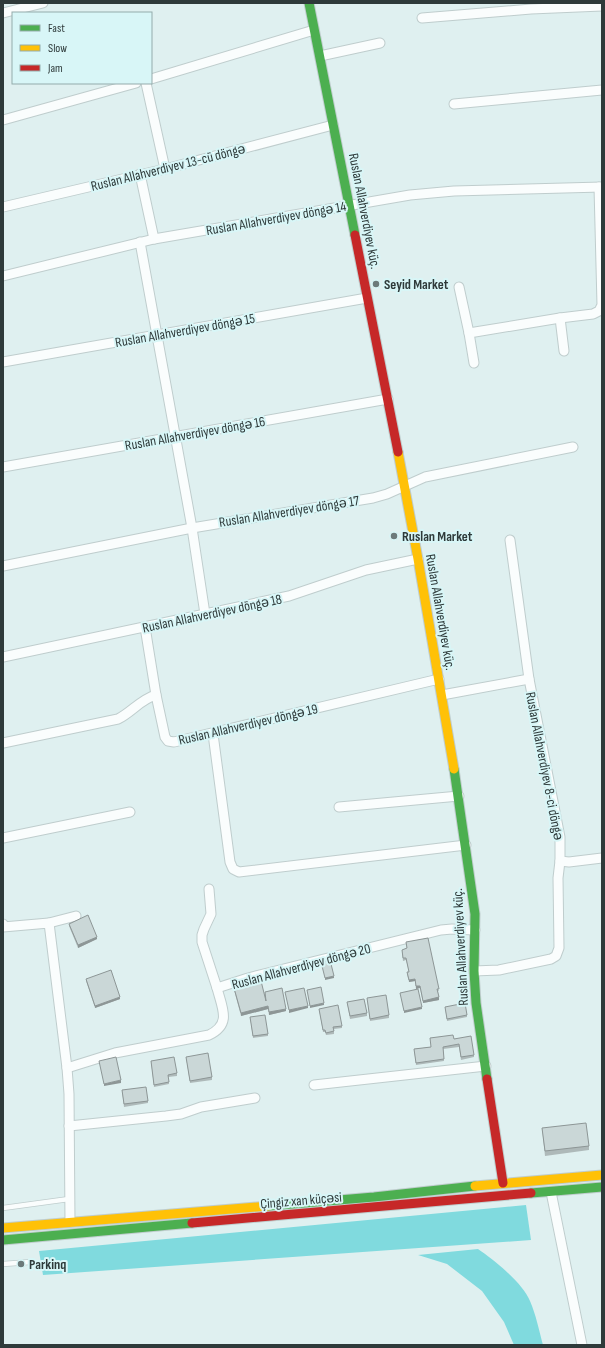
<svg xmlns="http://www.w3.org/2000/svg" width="605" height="1348" font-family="'Sofia Sans Condensed',sans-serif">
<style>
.forest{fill:#80dade}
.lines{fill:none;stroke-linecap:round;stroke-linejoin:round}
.lane-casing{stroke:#bfcdcd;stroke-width:6}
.street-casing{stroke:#bfcdcd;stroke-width:11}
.fast-casing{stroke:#bfcdcd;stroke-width:11}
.slow-casing{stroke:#bfcdcd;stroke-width:11}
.jam-casing{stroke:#bfcdcd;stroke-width:11}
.lane{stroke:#fafdfd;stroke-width:4.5}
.street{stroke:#fafdfd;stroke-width:9}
.fast{stroke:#4caf50;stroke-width:9}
.slow{stroke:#ffc107;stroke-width:9}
.jam{stroke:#c62828;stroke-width:9}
.wall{fill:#aeb9b9}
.shaded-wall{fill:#8d9696}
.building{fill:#cad7d7;stroke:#8d9696}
.poi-dot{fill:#6c7a7a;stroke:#d8f6f7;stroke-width:1.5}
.labels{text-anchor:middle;stroke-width:4;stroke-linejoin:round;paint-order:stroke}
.street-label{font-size:14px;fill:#2e3a3a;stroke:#d8f6f7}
.poi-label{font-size:14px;font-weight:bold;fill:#2e3a3a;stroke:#d8f6f7;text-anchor:start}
</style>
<rect width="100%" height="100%" fill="#dff0f0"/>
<g class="forest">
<polygon points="526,1205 531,1240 43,1275 39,1251"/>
<path d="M478,1249C494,1260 523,1283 530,1301C536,1315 539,1330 543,1345H514L504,1322L482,1291L447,1264L418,1255Z"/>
</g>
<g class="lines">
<defs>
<g id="lane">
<polyline points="3,1208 69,1199"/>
<polyline points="3,1264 31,1262"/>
</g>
<g id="street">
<polyline points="3,13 43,3"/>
<polyline points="422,18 531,9 602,6"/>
<polyline points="320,56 380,43"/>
<polyline points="151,79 314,30"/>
<polyline points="146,83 165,169"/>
<polyline points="454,104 602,90"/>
<polyline points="3,120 136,83"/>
<polyline points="140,174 154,239"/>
<polyline points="3,207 165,169 333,125"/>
<polyline points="140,242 192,528 205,614"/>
<polyline points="3,276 154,239 410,195 454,191 602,187"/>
<polyline points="459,287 469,333 474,363"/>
<polyline points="560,318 564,351"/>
<polyline points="469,333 560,318 593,314 599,311 602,305 599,187"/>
<polyline points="3,362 367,298"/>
<polyline points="3,467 388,399"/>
<polyline points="3,566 192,528 373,498 387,494 425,477 573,447"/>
<polyline points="145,627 156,695"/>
<polyline points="3,657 289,596 366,570 418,559"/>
<polyline points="442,695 529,679"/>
<polyline points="213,734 230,862 233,869 239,872 466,845"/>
<path d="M3,743L118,719C132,712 141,699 156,695L165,737L168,741L174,742L439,679"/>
<polyline points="339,807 459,796"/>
<polyline points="3,838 130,812"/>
<polyline points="560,861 569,862 602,858"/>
<polyline points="209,889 211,914 204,929 202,935 202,942 217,988"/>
<polyline points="49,923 76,916"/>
<polyline points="3,924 3,927 49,923 67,1068"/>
<polyline points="474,971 499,970 551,959 556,956 559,948 558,878 560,861 560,837 529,679 510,540"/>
<polyline points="314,1085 486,1066"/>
<polyline points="69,1126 166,1116 181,1114 201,1107 255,1098"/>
<polyline points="551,1192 582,1345"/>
<path d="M70,1222L69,1094L67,1068L115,1053L209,1035C232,1024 222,1008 217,988L248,978L441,930L452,929L475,930"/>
</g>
<g id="fast">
<polyline points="309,3 355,235"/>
<polyline points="454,769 475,914 474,971 476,1003 487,1079"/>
<polyline points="531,1193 602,1187"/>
<polyline points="268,1206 374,1197 475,1186"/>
<polyline points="3,1240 192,1223"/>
</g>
<g id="slow">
<polyline points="398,452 418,559 454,769"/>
<polyline points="475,1186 602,1175"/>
<polyline points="3,1228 268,1206"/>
</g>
<g id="jam">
<polyline points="355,235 398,452"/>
<polyline points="487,1079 503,1183"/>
<polyline points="192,1223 531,1193"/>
</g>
</defs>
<use href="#lane" class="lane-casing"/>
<use href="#street" class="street-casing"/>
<use href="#fast" class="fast-casing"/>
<use href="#slow" class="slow-casing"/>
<use href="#jam" class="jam-casing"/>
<use href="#lane" class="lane"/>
<use href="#street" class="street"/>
<use href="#fast" class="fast"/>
<use href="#slow" class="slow"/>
<use href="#jam" class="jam"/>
</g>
<g class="wall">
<polygon points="69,924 97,939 78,948 69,926"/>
<polygon points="406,942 439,991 438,991 439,1000 423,1003 420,988 416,989 415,981 409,982 407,974 407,972 409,972 406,960 403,961 402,952 402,950 407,949"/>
<polygon points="86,979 120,999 95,1008 86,981"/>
<polygon points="234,988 265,998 286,1011 269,1015 268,1009 241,1016 234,990"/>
<polygon points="367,998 389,1015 389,1018 370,1021"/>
<polygon points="347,1002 367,1013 367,1016 350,1019"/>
<polygon points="445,1007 467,1015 467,1017 447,1021"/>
<polygon points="319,1009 342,1026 342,1028 334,1029 334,1034 326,1035 325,1032 323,1032"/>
<polygon points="250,1017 268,1034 268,1036 253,1038"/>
<polygon points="454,1039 474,1055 474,1057 461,1060 459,1047 443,1049 444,1061 416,1065 414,1049 431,1047"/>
<polygon points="186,1057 212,1077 212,1080 190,1083"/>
<polygon points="151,1061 177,1073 177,1076 168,1077 169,1084 154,1087"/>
<polygon points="122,1090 148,1101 148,1103 124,1107"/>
<polygon points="542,1128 589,1146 589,1150 545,1156"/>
</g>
<g class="shaded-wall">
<polygon points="97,937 97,939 78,948 78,945"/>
<polygon points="334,976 334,978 325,980 325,978"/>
<polygon points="415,979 415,981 409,982 409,980"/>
<polygon points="416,986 420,986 420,988 416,989"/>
<polygon points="120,997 120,999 95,1008 95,1006"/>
<polygon points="439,997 439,1000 423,1003 423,1001"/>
<polygon points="324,1003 324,1005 310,1008 310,1006"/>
<polygon points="268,1006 268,1009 241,1016 241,1013"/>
<polygon points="308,1006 308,1008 289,1013 289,1010"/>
<polygon points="422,1007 422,1009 404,1013 404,1011"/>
<polygon points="286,1009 286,1011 269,1015 269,1012"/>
<polygon points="121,1080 121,1083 104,1086 104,1084"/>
</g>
<g class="building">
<polygon points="88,915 97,937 78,945 69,924"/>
<polygon points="428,938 439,989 437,989 439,997 423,1001 420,986 416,986 415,979 409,980 407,972 409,972 406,958 403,958 402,950 407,948 406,942"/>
<polygon points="330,960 334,976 325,978 321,962"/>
<polygon points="111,970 120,997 95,1006 86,979"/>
<polygon points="261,981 266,1001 265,992 282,988 286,1009 269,1012 268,1006 241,1013 234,988"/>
<polygon points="321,987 324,1003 310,1006 307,990"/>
<polygon points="304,988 308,1006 289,1010 285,992"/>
<polygon points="418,989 422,1007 404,1011 400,993"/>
<polygon points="386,995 389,1015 370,1019 367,998"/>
<polygon points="364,999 367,1013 350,1016 347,1002"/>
<polygon points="465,1003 467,1015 447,1019 445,1007"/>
<polygon points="338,1005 342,1026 333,1027 334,1031 326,1033 325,1030 323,1030 319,1009"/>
<polygon points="265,1015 268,1034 253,1036 250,1017"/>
<polygon points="453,1035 454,1039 471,1036 474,1055 461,1057 459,1044 443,1047 444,1059 416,1063 414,1049 431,1047 430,1038"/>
<polygon points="208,1053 212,1077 190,1081 186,1057"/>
<polygon points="116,1057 121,1080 104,1084 99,1061"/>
<polygon points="174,1057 177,1073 168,1075 169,1082 154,1085 151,1061"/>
<polygon points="146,1087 148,1101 124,1104 122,1090"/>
<polygon points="586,1123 589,1146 545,1151 542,1128"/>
</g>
<g class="poi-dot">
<circle cx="376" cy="284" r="4"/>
<circle cx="394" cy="536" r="4"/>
<circle cx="21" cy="1264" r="4"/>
</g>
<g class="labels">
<g class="street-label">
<text transform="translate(168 167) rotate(-14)" y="5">Ruslan Allahverdiyev 13-cü döngə</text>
<text transform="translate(365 211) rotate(79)" y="5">Ruslan Allahverdiyev küç.</text>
<text transform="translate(276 218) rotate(-10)" y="5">Ruslan Allahverdiyev döngə 14</text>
<text transform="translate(185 330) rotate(-10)" y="5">Ruslan Allahverdiyev döngə 15</text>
<text transform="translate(195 433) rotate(-10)" y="5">Ruslan Allahverdiyev döngə 16</text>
<text transform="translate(289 511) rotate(-9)" y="5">Ruslan Allahverdiyev döngə 17</text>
<text transform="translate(441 612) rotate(80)" y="5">Ruslan Allahverdiyev küç.</text>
<text transform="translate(212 613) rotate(-12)" y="5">Ruslan Allahverdiyev döngə 18</text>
<text transform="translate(248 724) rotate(-13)" y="5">Ruslan Allahverdiyev döngə 19</text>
<text transform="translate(545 766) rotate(79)" y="5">Ruslan Allahverdiyev 8-ci döngə</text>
<text transform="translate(460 947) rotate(-93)" y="5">Ruslan Allahverdiyev küç.</text>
<text transform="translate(301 966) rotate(-15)" y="5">Ruslan Allahverdiyev döngə 20</text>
<text transform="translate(301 1200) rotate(-5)" y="5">Çingiz xan küçəsi</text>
</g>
<g class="poi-label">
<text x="384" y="289">Seyid Market</text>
<text x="402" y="541">Ruslan Market</text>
<text x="29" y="1269">Parkinq</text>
</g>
</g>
<rect width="605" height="1348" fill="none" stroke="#2e3a3a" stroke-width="8"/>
<rect x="12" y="12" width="140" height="72" fill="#d8f6f7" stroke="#94abab"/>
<rect x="20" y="25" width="20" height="6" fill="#4caf50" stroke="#94abab"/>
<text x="48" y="32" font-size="12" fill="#2e3a3a">Fast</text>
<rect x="20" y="45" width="20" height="6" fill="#ffc107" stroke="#94abab"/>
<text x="48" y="52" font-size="12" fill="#2e3a3a">Slow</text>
<rect x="20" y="65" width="20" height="6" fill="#c62828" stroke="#94abab"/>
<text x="48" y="72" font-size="12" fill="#2e3a3a">Jam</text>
</svg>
